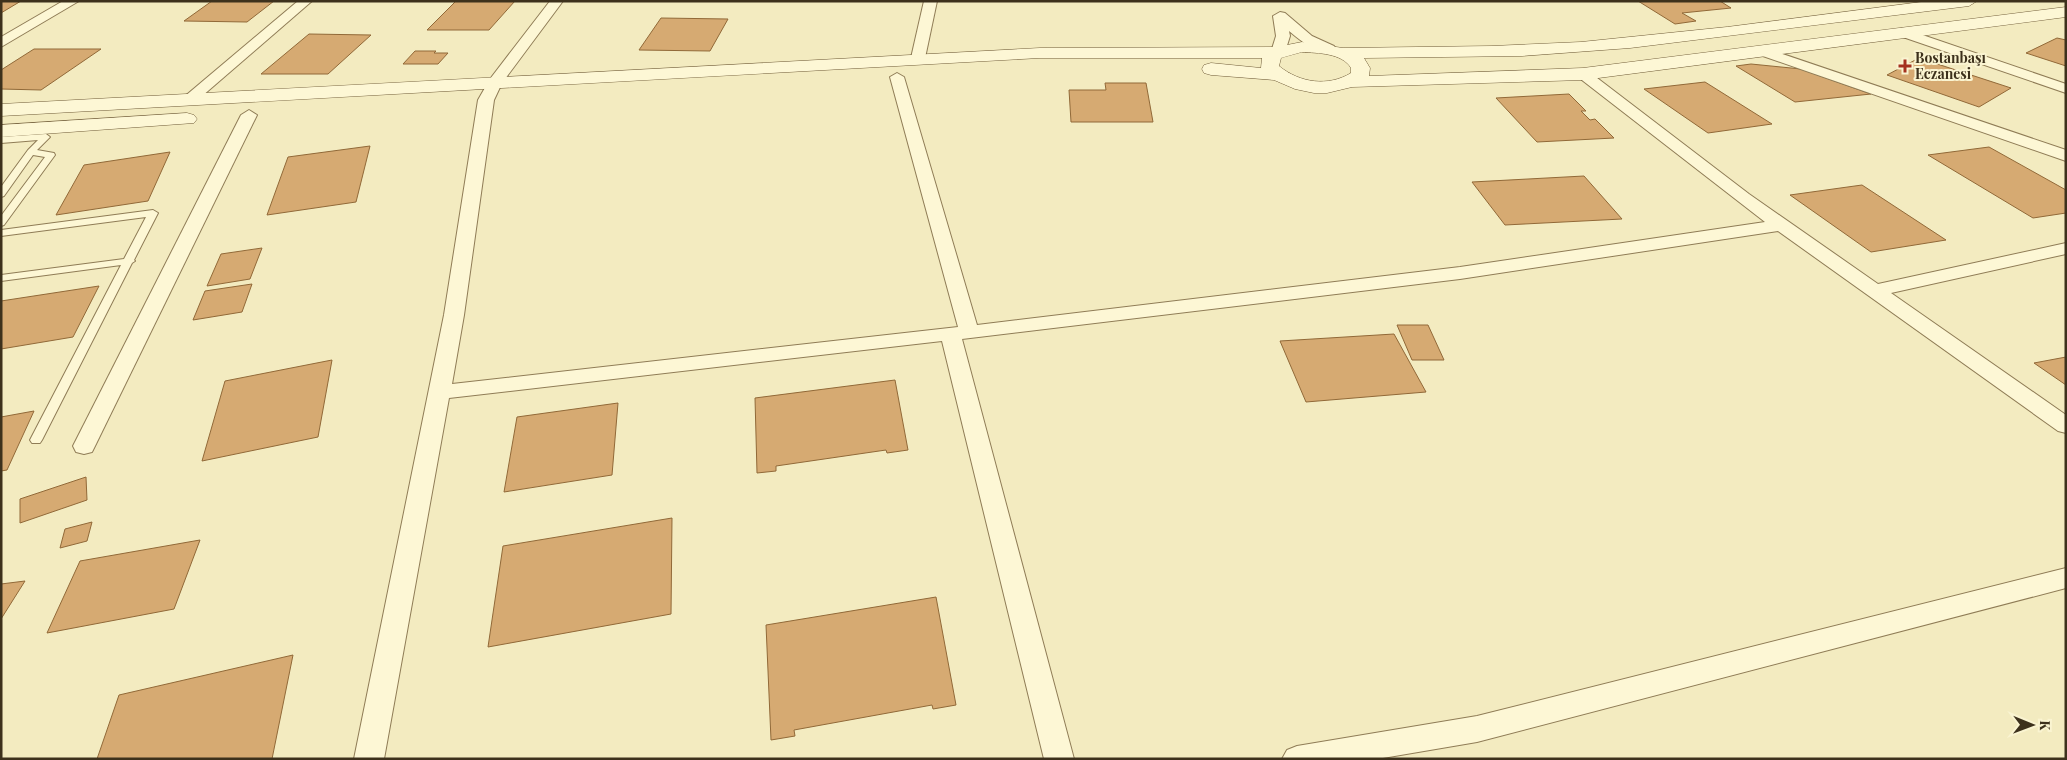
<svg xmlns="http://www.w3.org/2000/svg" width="2067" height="760" font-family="'Playfair Display',serif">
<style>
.building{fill:#d6aa72;stroke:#916938}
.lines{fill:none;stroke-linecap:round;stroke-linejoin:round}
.service-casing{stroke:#8f7c56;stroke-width:2}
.minor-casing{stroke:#8f7c56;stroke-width:2}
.secondary-casing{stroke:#715d39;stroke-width:1}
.service{fill:#fdf7d5;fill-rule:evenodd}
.minor{fill:#fdf7d5;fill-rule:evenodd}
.secondary{fill:#fdf7d5;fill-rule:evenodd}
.poi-dot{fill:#a5311e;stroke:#faf4d1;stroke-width:2}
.labels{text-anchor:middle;stroke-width:4;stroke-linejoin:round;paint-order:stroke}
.far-poi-label{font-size:14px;font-weight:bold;fill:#3d311c;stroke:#faf4d1;text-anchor:start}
</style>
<rect width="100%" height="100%" fill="#f3ebc0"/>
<g class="building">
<polygon points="1,1 21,1 1,13"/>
<polygon points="212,1 274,1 247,22 184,21"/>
<polygon points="456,1 515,1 489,30 427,30"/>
<polygon points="1638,1 1720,1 1731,8 1682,13 1696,21 1675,24"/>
<polygon points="661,18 728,19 710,51 639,50"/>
<polygon points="309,34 371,35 328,74 261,74"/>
<polygon points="2057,38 2066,40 2066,66 2026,53"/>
<polygon points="34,49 101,49 41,90 1,89 1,70"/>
<polygon points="415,51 436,51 434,53 448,53 438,64 403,64"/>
<polygon points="1919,58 2011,88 1979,107 1887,75"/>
<polygon points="1751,64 1801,69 1871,94 1795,102 1736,66"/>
<polygon points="1705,82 1772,124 1708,133 1644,89"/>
<polygon points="1105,83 1146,83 1153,122 1071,122 1069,90 1106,90"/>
<polygon points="1569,94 1586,111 1581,111 1590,120 1595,119 1614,138 1537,142 1496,98"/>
<polygon points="370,146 356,202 267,215 288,157"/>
<polygon points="1989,147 2066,190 2066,213 2033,218 1928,155"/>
<polygon points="170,152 148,201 56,215 84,165"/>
<polygon points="1584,176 1622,219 1505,225 1472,182"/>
<polygon points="1862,185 1946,240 1871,252 1790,195"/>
<polygon points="262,248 250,279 207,286 221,254"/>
<polygon points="252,284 242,312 193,320 205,291"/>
<polygon points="99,286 73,337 1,349 1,301"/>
<polygon points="1397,325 1428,325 1444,360 1412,360"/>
<polygon points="1394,334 1426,392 1306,402 1280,341"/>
<polygon points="2066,357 2066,385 2034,363"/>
<polygon points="332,360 318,437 202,461 225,381"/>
<polygon points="895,380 908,450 887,453 886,450 776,466 776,471 757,473 755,398"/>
<polygon points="618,403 612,475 504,492 517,417"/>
<polygon points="34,411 7,470 1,471 1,417"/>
<polygon points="86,477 87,500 20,523 20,499"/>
<polygon points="672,518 671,614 488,647 503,546"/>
<polygon points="92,522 87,541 60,548 65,529"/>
<polygon points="200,540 174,609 47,633 80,561"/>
<polygon points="25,581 1,619 1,584"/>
<polygon points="936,597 956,705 933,709 932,705 794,730 795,736 771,740 766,625"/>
<polygon points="293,655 272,759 97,759 119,695"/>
</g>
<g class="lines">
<defs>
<g id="service">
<polygon points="46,134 50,137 37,150 54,153 55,155 4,225 1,226 1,216 45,157 33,155 4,196 1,197 1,187 28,150 38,140 1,143 1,137"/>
<polygon points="153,210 158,213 134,260 135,261 132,263 42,440 40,443 32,443 30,440 121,265 1,281 1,275 124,259 146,217 1,236 1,230"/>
</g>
<g id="minor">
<polygon points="63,1 79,1 1,47 1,37"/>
<polygon points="298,1 312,1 194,103 184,103 181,100 184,97"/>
<polygon points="550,1 563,1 502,83 494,100 464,315 452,384 958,327 890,77 897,73 904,77 977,325 1460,267 1765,222 1578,77 1576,74 1578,71 1588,71 1749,194 1878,284 2066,243 2066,254 1891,293 2066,415 2066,433 2058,431 1778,231 1460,279 962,339 1074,759 1044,759 942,341 449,398 384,759 354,759 444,315 478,100 490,79"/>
<polygon points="924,1 937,1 925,58 918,62 911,58"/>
<path d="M1280,12L1285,13L1312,36L1334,46L1336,49L1334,52C1318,56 1300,40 1289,31L1290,36L1285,52L1278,56L1273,55L1271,52L1276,36L1273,16Z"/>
<polygon points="1902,28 2066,84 2066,93 1897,35 1895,32"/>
<polygon points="1762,47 2066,150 2066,161 1757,54 1755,51 1757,48"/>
<polygon points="249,110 257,115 95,446 92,452 84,454 76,452 73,446 241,115"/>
<polygon points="2066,568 2066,588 1477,742 1377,759 1282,759 1287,750 1297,746 1477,716"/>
</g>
<g id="secondary">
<path d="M1929,1H1977L1969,6L1630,48L1522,56L1364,58L1370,68L1369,76L1583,68L2066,7V17L1583,80L1352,87L1327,93H1314L1295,89L1274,80L1211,75L1204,73L1202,69L1204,65L1211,63L1261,68L1262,58H1040L1,116V104L1040,48L1277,47L1302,42L1343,48L1492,46L1581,42L1727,27ZM1302,52C1318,53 1342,53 1351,68V73C1328,87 1300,83 1279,66L1281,58Z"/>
<polygon points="187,113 194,115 197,119 194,123 1,137 1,125"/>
</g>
</defs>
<use href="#service" class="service-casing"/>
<use href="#minor" class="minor-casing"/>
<use href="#secondary" class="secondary-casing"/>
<use href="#service" class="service"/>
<use href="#minor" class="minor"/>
<use href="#secondary" class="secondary"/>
</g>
<path class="poi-dot" d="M1902.5 58.5h5v5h5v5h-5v5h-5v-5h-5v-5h5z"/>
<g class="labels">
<g class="far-poi-label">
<text x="1915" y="63">Bostanbaşı<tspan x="1915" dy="16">Eczanesi</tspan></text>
</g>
</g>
<rect width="2067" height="760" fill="none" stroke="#3d311c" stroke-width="5"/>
<g transform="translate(2032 725) rotate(91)" stroke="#faf4d1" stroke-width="4" paint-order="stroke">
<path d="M0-4L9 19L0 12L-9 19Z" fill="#3d311c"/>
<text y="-8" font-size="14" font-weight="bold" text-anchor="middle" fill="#3d311c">K</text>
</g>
</svg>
